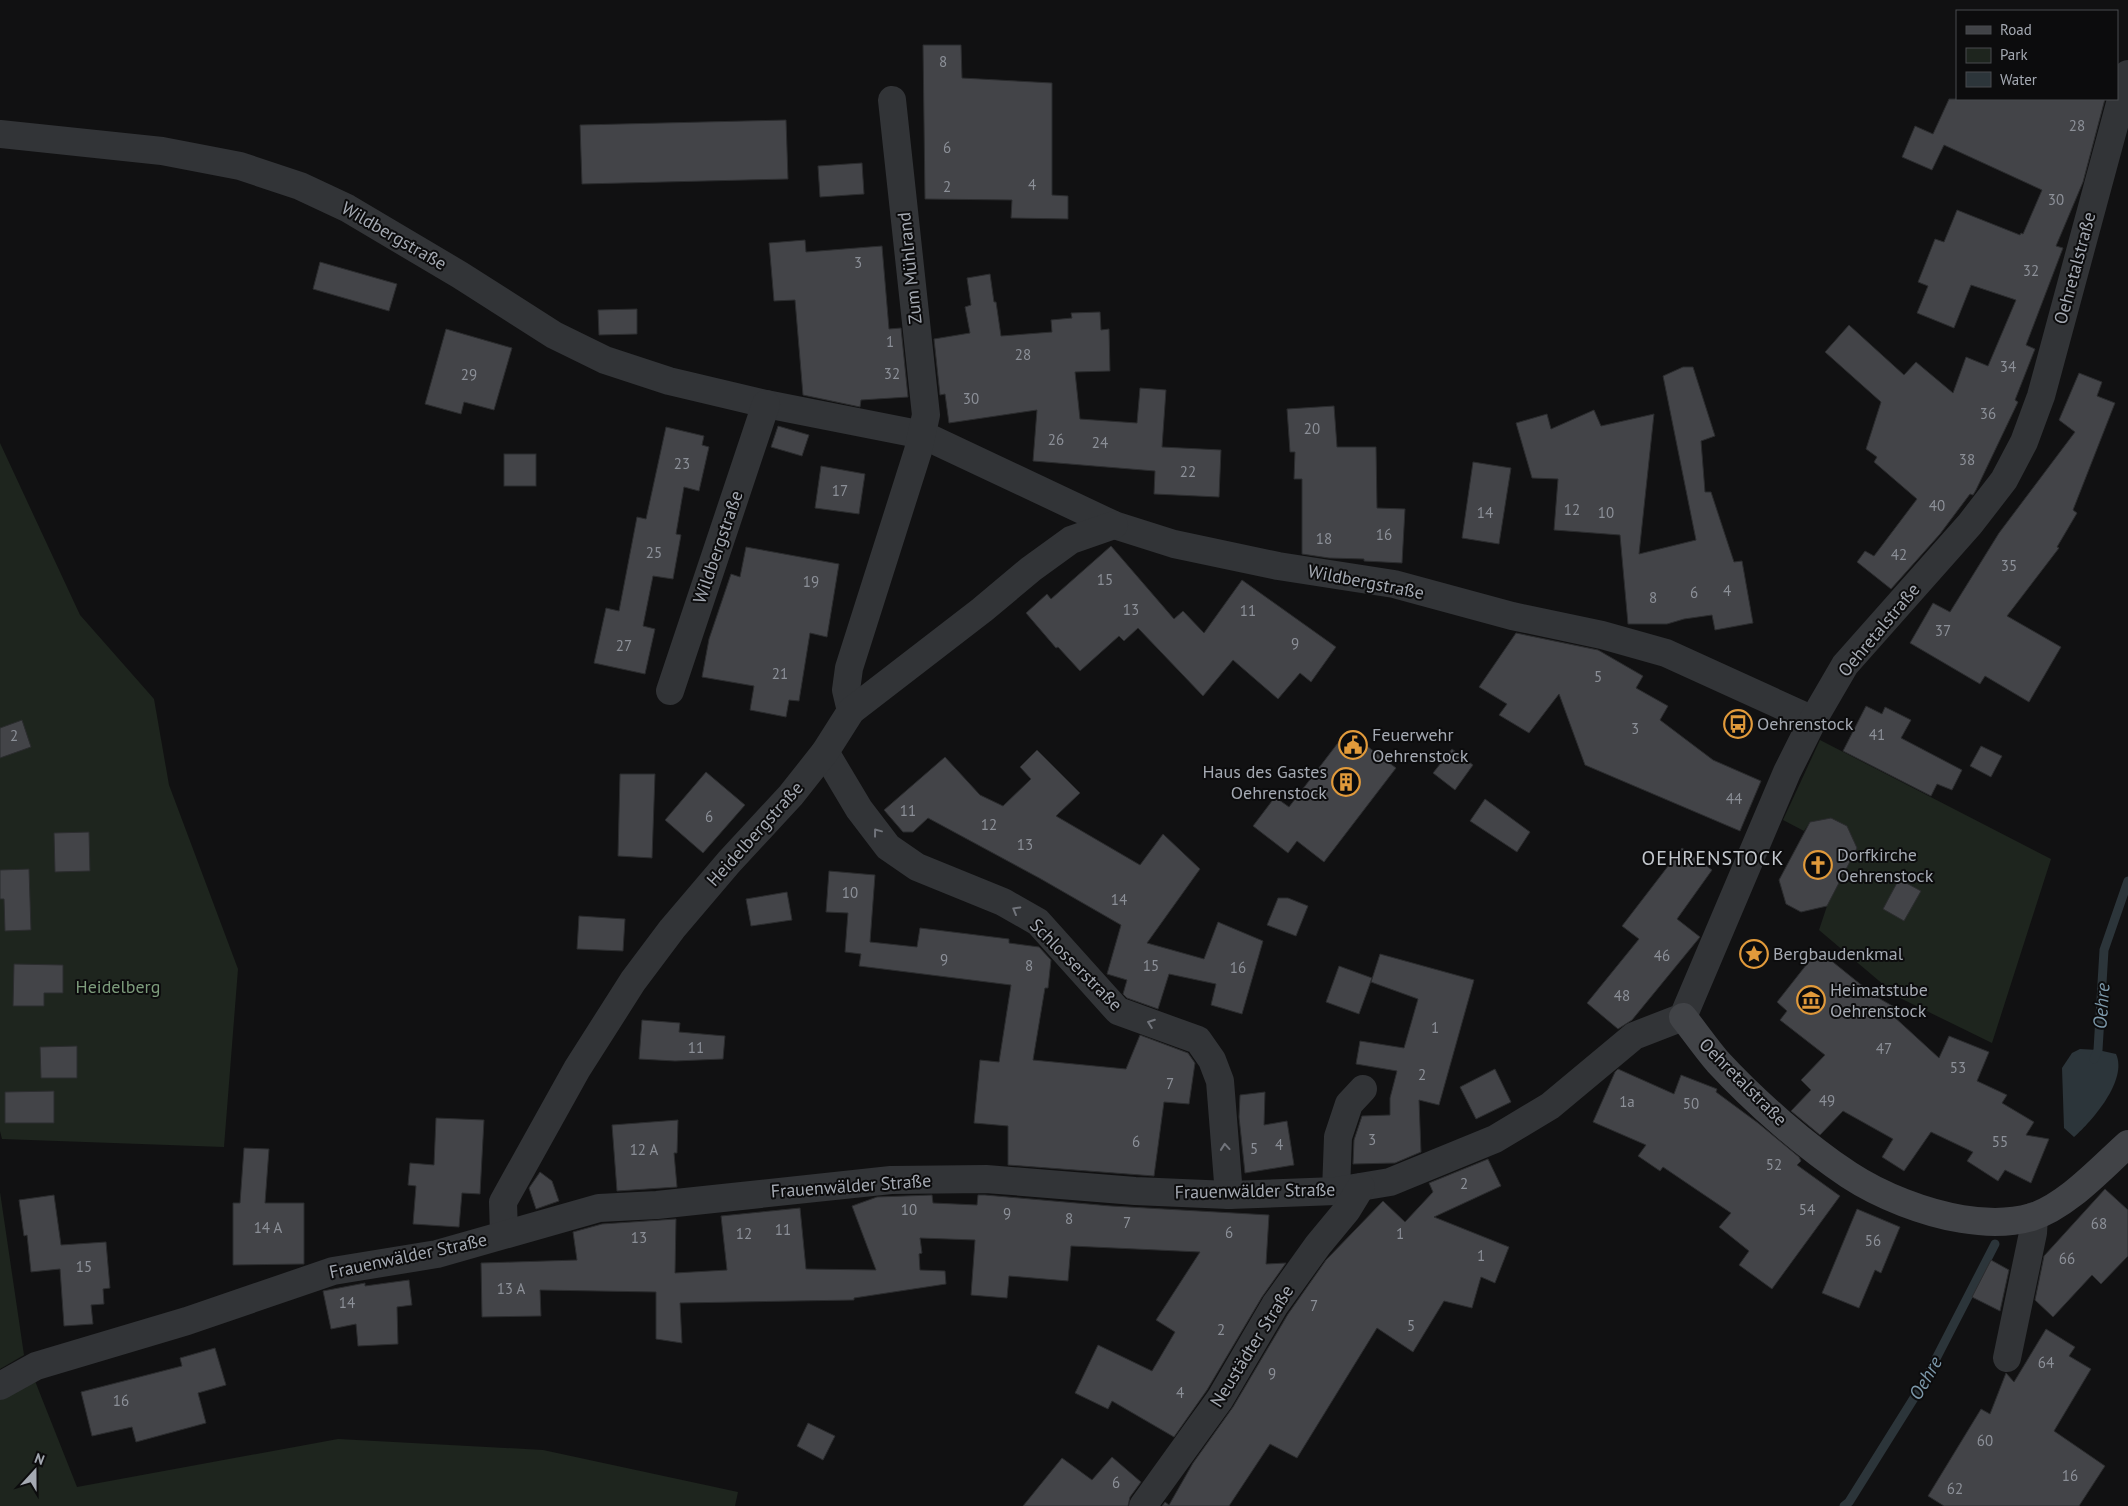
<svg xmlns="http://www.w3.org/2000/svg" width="2128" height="1506" font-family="'PT Sans',sans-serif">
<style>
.green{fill:#1e251e}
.water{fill:#2c353a}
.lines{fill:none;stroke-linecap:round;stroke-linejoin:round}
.stream{stroke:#2c353a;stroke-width:9}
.building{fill:#434448;stroke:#2b2c2e}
.street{stroke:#323437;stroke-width:28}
.secondary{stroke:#414347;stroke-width:28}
.oneway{stroke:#71747b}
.labels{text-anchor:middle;stroke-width:4;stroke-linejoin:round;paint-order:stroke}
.number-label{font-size:15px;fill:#8c9098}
.street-label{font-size:18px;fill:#a4a9b2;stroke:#0c0c0d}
.poi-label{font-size:18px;fill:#a4a9b2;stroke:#0c0c0d;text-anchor:start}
.park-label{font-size:18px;fill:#7d9c7c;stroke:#0c0c0d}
.water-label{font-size:19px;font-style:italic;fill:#7d99ab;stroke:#0c0c0d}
.quarter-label{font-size:20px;letter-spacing:1px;fill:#c4c8ce;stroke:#0c0c0d}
</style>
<rect width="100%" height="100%" fill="#111112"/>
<g class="green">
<polygon points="0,443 80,615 154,699 169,785 238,969 224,1147 2,1139 0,1131"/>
<polygon points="1820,740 2051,859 1992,1043 1898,997 1819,930 1827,906 1857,848 1847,826 1831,818 1810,822 1804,831 1783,820"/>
<polygon points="0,1192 24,1355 0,1369"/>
<polygon points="35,1381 77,1487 338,1439 543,1450 738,1492 735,1506 0,1506 0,1400"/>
</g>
<path class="water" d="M2080,1049L2098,1050L2116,1054C2128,1080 2092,1121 2074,1137L2064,1128L2062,1068L2072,1053Z"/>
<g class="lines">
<g class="stream">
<polyline points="2094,1059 2098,1050 2104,950 2128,881"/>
<polyline points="1844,1506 1849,1502 1924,1382 1995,1244"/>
</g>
</g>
<g class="building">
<polygon points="923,45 961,45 962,78 1052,83 1052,195 1068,196 1068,219 1011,218 1012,200 925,199"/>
<polygon points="1949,99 2105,99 2083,182 2056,246 2063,248 2026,345 2035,349 2015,400 2018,402 1976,490 1973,495 1970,494 1940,534 1891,589 1857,562 1865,551 1874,556 1917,499 1874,462 1877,457 1866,449 1881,402 1825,352 1849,325 1904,375 1916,362 1953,393 1966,357 1988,366 2016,300 1971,285 1954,328 1917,313 1928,286 1918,282 1935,239 1944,242 1957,210 2020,235 2021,233 2023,234 2042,190 1944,145 1932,170 1902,157 1915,126 1933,134"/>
<polygon points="786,120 788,179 582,184 580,125"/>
<polygon points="862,163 864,194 820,197 818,166"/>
<polygon points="805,240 806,252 882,246 889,329 901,328 908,397 861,400 860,407 803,395 795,300 774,301 769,243"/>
<polygon points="320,262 397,284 389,311 313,289"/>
<polygon points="990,274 994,302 996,302 1001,336 1052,332 1051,320 1072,318 1071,313 1100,312 1101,330 1109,329 1110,371 1075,372 1080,419 1137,423 1140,388 1166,390 1162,447 1221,450 1219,497 1154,494 1155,471 1033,461 1037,410 949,423 945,394 940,395 934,339 970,333 965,307 971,305 967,278"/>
<polygon points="637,309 637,334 599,335 598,310"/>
<polygon points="446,329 512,348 494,410 464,402 461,414 425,404"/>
<polygon points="1683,367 1693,367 1715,436 1701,441 1705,492 1711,492 1734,562 1742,561 1753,623 1715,630 1712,615 1684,619 1667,624 1628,624 1620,535 1554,530 1558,479 1532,478 1516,423 1547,414 1551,429 1594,410 1601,426 1654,414 1639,554 1696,540 1663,376"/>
<polygon points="2079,373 2102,382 2097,396 2115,403 2073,510 2077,513 2057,547 2059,548 2007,616 2061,647 2029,702 1985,676 1980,684 1910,643 1933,603 1950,612 1999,533 2075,432 2059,420"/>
<polygon points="1334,406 1337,447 1376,447 1377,508 1405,509 1402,563 1364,561 1364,559 1329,558 1302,554 1302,479 1294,479 1295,452 1290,452 1287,409"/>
<polygon points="778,426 809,435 802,456 771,447"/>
<polygon points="666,427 704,436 702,445 709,447 699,491 684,487 676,534 681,535 673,579 653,576 643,626 655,629 645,674 594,663 606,608 619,611 637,517 646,519"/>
<rect x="504" y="454" width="32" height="32"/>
<polygon points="1473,462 1511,468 1499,544 1462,538"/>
<polygon points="821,466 865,474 859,514 815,508"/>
<polygon points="1111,546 1174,619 1183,611 1204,633 1242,580 1336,647 1311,682 1300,673 1278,699 1233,660 1203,696 1138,628 1124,641 1119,636 1080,671 1058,647 1056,648 1026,613 1047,594 1051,599"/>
<polygon points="746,547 839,564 827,637 810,633 799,701 789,700 786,717 750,710 754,686 702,677 709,639 731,574 740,577"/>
<polygon points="1516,633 1598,650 1643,676 1636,688 1668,706 1660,720 1713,760 1761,781 1740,831 1585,765 1559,694 1529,733 1499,715 1507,704 1479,687"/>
<polygon points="1866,706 1882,714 1885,707 1911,720 1901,738 1962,770 1952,790 1937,784 1931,796 1843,751"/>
<polygon points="22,720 31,747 0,758 0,728"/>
<polygon points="1347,731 1396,768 1324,862 1297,841 1288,853 1253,826 1275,797 1289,807"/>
<polygon points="1981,746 2002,756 1991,777 1970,766"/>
<polygon points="1452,749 1473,765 1455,790 1433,773"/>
<polygon points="1037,750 1080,793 1056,816 1140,865 1163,834 1200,869 1147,943 1204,959 1218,922 1263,941 1242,1014 1211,1005 1216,984 1169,974 1158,1009 1127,998 1123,994 1127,980 1107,974 1121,925 1041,879 928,818 913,832 903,832 884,810 945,757 980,795 1003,806 1031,779 1020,767"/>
<polygon points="706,772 745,805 703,853 665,820"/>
<polygon points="620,774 655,774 652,858 618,856"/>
<polygon points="1485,799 1530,832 1517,852 1470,821"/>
<polygon points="1831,818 1847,826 1857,848 1827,906 1801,912 1786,904 1779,880 1810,822"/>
<polygon points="89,832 90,871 55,872 54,833"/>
<polygon points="1682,848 1712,870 1677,919 1700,937 1632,1020 1618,1029 1587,1003 1639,939 1622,926"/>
<polygon points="29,869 31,930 5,931 4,899 0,899 0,870"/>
<polygon points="829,871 875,875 870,942 917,947 920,928 1009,939 1009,943 1039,947 1051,960 1048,988 1045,988 1033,1060 1126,1069 1140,1035 1188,1053 1195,1063 1189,1104 1164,1102 1154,1176 1008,1165 1008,1126 974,1123 980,1060 999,1062 1011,985 859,966 861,954 845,952 848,913 826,912"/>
<polygon points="1899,879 1921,891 1904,921 1883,909"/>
<polygon points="787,892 792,920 751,926 746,899"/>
<polygon points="1278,898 1288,898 1308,906 1296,936 1267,925"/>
<polygon points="579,916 625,919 623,951 577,949"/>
<polygon points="1818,950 1875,996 1896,1008 1891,1014 1939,1058 1949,1036 1989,1052 1977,1081 2007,1095 2002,1103 2034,1122 2026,1135 2049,1139 2031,1183 2005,1170 1998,1181 1967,1161 1973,1152 1931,1132 1904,1171 1882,1157 1893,1139 1843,1111 1820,1135 1791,1111 1811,1090 1801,1080 1825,1055 1780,1020 1787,1011 1777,1002"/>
<polygon points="1380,954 1474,980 1439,1105 1419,1100 1421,1152 1395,1163 1353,1164 1354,1140 1362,1116 1390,1115 1390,1098 1397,1071 1356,1064 1360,1041 1404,1048 1418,999 1371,982"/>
<polygon points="14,964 63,965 63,993 44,993 44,1006 13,1006"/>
<polygon points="1339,966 1372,978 1359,1014 1326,1002"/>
<polygon points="642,1020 680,1023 679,1032 725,1036 723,1059 675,1061 639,1059"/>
<polygon points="77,1046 77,1078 41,1078 40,1047"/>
<polygon points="1495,1069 1511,1102 1476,1119 1460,1087"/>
<polygon points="1618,1069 1674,1094 1681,1075 1717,1089 1716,1092 1758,1123 1799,1157 1801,1161 1797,1165 1840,1196 1772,1289 1739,1265 1749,1251 1719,1227 1731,1213 1663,1167 1660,1171 1638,1156 1646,1145 1593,1122 1615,1072"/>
<polygon points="54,1091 54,1123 5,1123 5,1092"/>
<polygon points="1265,1092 1264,1125 1287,1121 1294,1165 1245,1173 1239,1117 1240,1095"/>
<polygon points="436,1118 484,1120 480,1194 462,1193 459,1227 413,1224 416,1186 408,1185 410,1163 434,1165"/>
<polygon points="678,1120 677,1153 674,1153 677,1187 617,1191 612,1125"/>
<polygon points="244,1148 269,1149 265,1203 304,1203 304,1264 233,1265 233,1203 240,1203"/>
<polygon points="1488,1159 1501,1186 1434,1217 1509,1247 1495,1283 1481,1277 1472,1308 1444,1301 1413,1352 1377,1328 1297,1458 1270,1444 1229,1506 1162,1506 1165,1502 1169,1505 1193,1463 1233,1407 1288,1314 1326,1260 1383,1201 1405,1222 1433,1192 1429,1183"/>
<polygon points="540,1172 552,1181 559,1201 536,1209 529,1188"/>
<polygon points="2105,1189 2128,1210 2128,1256 2101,1284 2092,1275 2053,1317 2035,1300 2044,1256"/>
<polygon points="54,1195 61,1245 106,1242 110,1288 103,1289 104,1304 91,1305 93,1324 64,1326 60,1269 31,1272 27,1235 24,1236 19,1200"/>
<polygon points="932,1195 933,1203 977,1205 978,1195 985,1195 1111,1206 1269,1215 1266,1264 1286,1263 1262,1297 1207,1390 1174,1437 1112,1401 1108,1409 1075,1393 1098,1345 1152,1371 1175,1332 1156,1320 1200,1252 1071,1246 1068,1281 1009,1276 1007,1298 971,1295 975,1240 920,1238 922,1253 919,1254 920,1270 945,1271 946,1284 854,1298 854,1300 680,1303 682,1343 656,1339 656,1292 540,1290 541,1316 482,1317 481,1263 577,1260 573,1232 602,1224 676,1219 675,1273 727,1270 721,1216 800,1208 806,1269 876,1270 852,1206 877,1197"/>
<polygon points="1857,1209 1900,1227 1881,1273 1875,1270 1859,1308 1822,1293"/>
<polygon points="1991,1260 2009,1270 2000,1311 1972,1297"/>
<polygon points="409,1280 412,1305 397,1307 398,1344 358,1346 356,1324 331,1329 323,1291 365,1283 365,1286"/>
<polygon points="2046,1329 2075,1347 2069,1356 2091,1369 2054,1431 2105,1466 2079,1506 1944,1506 1928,1496 1981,1409 1990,1414 2006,1373 2014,1382"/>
<polygon points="215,1348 226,1385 198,1393 206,1423 136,1442 132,1427 92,1436 81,1392 182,1366 180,1358"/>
<polygon points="808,1423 835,1436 823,1460 797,1446"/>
<polygon points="1112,1457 1141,1482 1130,1497 1128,1506 1023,1506 1062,1458 1092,1480"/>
</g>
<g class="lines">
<g class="street">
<polyline points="0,134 162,151 240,166 300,186 347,208 460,275 554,335 605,360 669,381 766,404 923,435 1114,525 1174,544 1278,566 1394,584 1512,616 1602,635 1666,653 1813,720"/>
<polyline points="670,691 766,404"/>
<polyline points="851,711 846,690 849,668 918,451 926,415 892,100"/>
<polyline points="825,752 859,809 888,847 917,867 1003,902 1038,922 1118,1011 1198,1040 1212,1060 1220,1081 1229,1195"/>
<polyline points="1336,1191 1338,1137 1349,1104 1363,1089"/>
<polyline points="504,1234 503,1202 577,1069 633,981 672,929 729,862 791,795 825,752 851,711 982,610 1031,569 1071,540 1114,525"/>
<polyline points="2007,1358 2033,1233 2034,1216"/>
<polyline points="0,1386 36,1366 187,1321 333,1271 437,1254 599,1208 657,1205 891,1180 986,1179 1135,1191 1229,1195 1336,1191 1390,1182 1495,1139 1550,1106 1634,1036 1683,1017 1787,772 1813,720 1845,665 1970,524 2004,480 2024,442 2041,396 2128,74"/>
<polyline points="1143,1506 1220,1399 1275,1305 1318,1245 1347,1210 1361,1187"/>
</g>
<path class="secondary" d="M1683,1017C1695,1032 1706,1048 1718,1062C1754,1101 1805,1146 1849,1175C1881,1196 1925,1213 1962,1219C1986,1223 2008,1224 2032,1217C2067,1206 2101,1168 2128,1144"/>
</g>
<defs><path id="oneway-chevron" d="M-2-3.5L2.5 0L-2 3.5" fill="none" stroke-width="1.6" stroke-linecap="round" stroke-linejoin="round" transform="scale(1.25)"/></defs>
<g class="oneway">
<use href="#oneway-chevron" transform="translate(877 832) rotate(-127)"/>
<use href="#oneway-chevron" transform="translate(1016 910) rotate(-150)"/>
<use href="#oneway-chevron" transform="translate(1151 1023) rotate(-160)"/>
<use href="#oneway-chevron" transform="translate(1225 1147) rotate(-95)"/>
</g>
<defs>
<symbol id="bus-ring" viewBox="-11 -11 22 22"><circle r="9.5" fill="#0c0c0d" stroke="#e19a3b" stroke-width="1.5"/><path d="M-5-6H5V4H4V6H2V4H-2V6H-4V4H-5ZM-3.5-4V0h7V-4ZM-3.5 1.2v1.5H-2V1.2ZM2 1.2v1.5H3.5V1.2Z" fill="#e19a3b"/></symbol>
<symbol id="civic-ring" viewBox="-11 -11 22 22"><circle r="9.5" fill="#0c0c0d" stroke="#e19a3b" stroke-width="1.5"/><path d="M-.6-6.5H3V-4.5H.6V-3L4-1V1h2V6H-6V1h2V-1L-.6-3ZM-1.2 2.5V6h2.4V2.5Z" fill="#e19a3b"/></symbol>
<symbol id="building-ring" viewBox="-11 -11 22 22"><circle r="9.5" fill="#0c0c0d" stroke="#e19a3b" stroke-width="1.5"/><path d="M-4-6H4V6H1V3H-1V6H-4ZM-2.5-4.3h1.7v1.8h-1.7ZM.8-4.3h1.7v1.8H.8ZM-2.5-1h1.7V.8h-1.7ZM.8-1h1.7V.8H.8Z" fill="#e19a3b"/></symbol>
<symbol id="church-ring" viewBox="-11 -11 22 22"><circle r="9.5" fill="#0c0c0d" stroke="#e19a3b" stroke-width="1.5"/><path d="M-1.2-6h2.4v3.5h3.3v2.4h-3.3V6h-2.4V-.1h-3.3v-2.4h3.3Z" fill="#e19a3b"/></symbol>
<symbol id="sight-ring" viewBox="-11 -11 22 22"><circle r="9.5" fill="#0c0c0d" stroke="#e19a3b" stroke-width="1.5"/><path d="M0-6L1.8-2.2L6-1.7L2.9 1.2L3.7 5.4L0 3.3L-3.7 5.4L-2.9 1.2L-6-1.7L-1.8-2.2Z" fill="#e19a3b"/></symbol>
<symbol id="museum-ring" viewBox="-11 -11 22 22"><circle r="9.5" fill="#0c0c0d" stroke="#e19a3b" stroke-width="1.5"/><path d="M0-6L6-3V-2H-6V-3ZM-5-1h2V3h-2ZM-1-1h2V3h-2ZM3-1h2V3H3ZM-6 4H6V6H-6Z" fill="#e19a3b"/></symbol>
</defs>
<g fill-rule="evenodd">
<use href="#bus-ring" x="1722" y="708" width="32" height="32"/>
<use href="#civic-ring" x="1337" y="729" width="32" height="32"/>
<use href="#building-ring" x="1330" y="766" width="32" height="32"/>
<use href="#church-ring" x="1802" y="849" width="32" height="32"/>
<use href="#sight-ring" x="1738" y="938" width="32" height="32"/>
<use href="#museum-ring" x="1795" y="984" width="32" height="32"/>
</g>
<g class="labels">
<g class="number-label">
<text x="943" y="67">8</text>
<text x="2077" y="131">28</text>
<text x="947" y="153">6</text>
<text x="1032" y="190">4</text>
<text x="947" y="192">2</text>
<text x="2056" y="205">30</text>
<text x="858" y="268">3</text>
<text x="2031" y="276">32</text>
<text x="890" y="347">1</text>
<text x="1023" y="360">28</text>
<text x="2008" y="372">34</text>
<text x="892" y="379">32</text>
<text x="469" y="380">29</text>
<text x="971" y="404">30</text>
<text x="1988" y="419">36</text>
<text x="1312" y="434">20</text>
<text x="1056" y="445">26</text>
<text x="1100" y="448">24</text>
<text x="1967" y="465">38</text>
<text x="682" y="469">23</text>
<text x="1188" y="477">22</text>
<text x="840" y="496">17</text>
<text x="1937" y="511">40</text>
<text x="1572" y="515">12</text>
<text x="1485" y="518">14</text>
<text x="1606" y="518">10</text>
<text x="1384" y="540">16</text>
<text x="1324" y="544">18</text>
<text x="654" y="558">25</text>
<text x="1899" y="560">42</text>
<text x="2009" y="571">35</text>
<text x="1105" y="585">15</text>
<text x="811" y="587">19</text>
<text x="1727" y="596">4</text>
<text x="1694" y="598">6</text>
<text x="1653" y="603">8</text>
<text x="1131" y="615">13</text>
<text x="1248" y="616">11</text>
<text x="1943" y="636">37</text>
<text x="1295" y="649">9</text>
<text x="624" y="651">27</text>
<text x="780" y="679">21</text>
<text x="1598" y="682">5</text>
<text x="1635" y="734">3</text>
<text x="1877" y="740">41</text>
<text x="14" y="741">2</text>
<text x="1734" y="804">44</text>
<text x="908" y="816">11</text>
<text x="709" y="822">6</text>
<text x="989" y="830">12</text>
<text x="1025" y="850">13</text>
<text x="850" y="898">10</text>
<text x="1119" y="905">14</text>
<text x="1662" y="961">46</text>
<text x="944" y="965">9</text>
<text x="1029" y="971">8</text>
<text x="1151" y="971">15</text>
<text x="1238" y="973">16</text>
<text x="1622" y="1001">48</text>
<text x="1435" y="1033">1</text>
<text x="696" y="1053">11</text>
<text x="1884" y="1054">47</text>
<text x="1958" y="1073">53</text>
<text x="1422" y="1080">2</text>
<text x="1170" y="1089">7</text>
<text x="1827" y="1106">49</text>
<text x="1627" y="1107">1a</text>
<text x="1691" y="1109">50</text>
<text x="1372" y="1145">3</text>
<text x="1136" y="1147">6</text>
<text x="2000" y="1147">55</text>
<text x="1279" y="1150">4</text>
<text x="1254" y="1154">5</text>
<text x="644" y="1155">12 A</text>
<text x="1774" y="1170">52</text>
<text x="1464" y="1189">2</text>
<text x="909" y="1215">10</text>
<text x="1807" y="1215">54</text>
<text x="1007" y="1219">9</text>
<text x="1069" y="1224">8</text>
<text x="1127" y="1228">7</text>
<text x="2099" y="1229">68</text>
<text x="268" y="1233">14 A</text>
<text x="783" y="1235">11</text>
<text x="1229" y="1238">6</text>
<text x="744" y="1239">12</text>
<text x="1400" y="1239">1</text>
<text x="639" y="1243">13</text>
<text x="1873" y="1246">56</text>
<text x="1481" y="1261">1</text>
<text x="2067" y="1264">66</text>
<text x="84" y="1272">15</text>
<text x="511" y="1294">13 A</text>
<text x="347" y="1308">14</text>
<text x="1314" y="1311">7</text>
<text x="1411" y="1331">5</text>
<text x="1221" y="1335">2</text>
<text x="2046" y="1368">64</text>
<text x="1272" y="1379">9</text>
<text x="1180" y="1398">4</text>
<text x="121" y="1406">16</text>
<text x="1985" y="1446">60</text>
<text x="2070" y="1481">16</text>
<text x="1116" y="1488">6</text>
<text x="1955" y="1494">62</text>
</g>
<g class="street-label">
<text transform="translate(394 236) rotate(30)" y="6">Wildbergstraße</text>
<text transform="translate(910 268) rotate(-96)" y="6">Zum Mühlrand</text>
<text transform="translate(2075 268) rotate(-75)" y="6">Oehretalstraße</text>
<text transform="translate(718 547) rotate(-71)" y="6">Wildbergstraße</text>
<text transform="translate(1366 582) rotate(11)" y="6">Wildbergstraße</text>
<text transform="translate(1879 630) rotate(-50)" y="6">Oehretalstraße</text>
<text transform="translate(755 834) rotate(-48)" y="6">Heidelbergstraße</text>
<text transform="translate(1076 965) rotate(45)" y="6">Schlosserstraße</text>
<text transform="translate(1743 1082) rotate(45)" y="6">Oehretalstraße</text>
<text transform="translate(851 1186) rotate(-4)" y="6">Frauenwälder Straße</text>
<text transform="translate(1255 1191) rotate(-1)" y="6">Frauenwälder Straße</text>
<text transform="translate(408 1256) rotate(-12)" y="6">Frauenwälder Straße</text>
<text transform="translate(1252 1346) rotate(-58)" y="6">Neustädter Straße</text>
</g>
<g class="poi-label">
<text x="1757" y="730">Oehrenstock</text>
<text x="1372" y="741">Feuerwehr<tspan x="1372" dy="21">Oehrenstock</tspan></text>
<text x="1327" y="778" text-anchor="end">Haus des Gastes<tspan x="1327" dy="21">Oehrenstock</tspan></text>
<text x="1837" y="861">Dorfkirche<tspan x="1837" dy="21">Oehrenstock</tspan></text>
<text x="1773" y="960">Bergbaudenkmal</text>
<text x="1830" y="996">Heimatstube<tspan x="1830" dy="21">Oehrenstock</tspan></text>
</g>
<g class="park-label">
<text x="118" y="993">Heidelberg</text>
</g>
<g class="water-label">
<text transform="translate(2101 1006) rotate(-86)" y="7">Oehre</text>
<text transform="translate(1925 1378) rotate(-60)" y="7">Oehre</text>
</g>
<g class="quarter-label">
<text x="1713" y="865">OEHRENSTOCK</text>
</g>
</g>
<rect x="1956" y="10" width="162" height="90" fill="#0c0c0d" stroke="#494b4f"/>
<rect x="1966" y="26" width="25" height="8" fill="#414347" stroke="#494b4f"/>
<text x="2000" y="35" font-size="15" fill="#a4a9b2">Road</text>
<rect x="1966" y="48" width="25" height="15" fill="#1e251e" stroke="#494b4f"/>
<text x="2000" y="60" font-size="15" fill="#a4a9b2">Park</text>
<rect x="1966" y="72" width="25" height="15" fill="#2c353a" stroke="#494b4f"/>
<text x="2000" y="85" font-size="15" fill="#a4a9b2">Water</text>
<g transform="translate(35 1471) rotate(21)" stroke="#0c0c0d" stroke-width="4" paint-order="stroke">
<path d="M0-4L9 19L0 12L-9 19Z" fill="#a4a9b2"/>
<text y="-8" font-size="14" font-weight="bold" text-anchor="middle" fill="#a4a9b2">N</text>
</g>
</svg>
